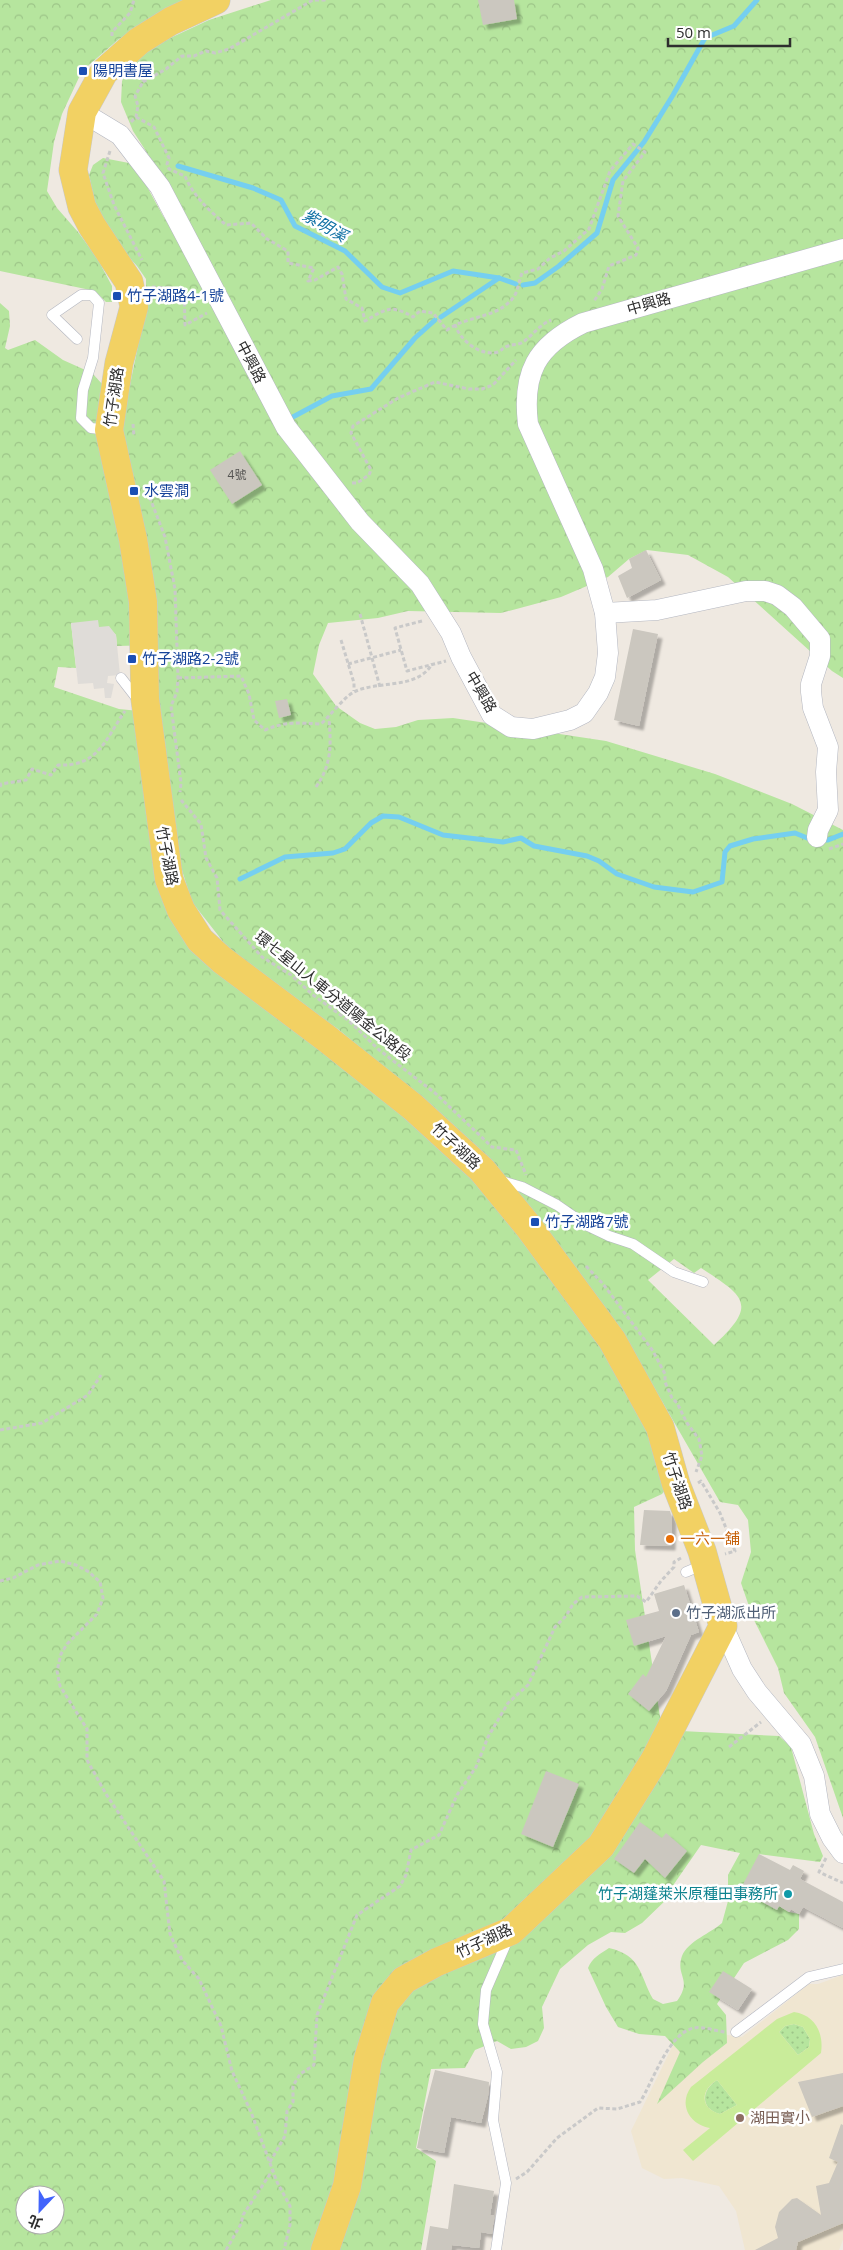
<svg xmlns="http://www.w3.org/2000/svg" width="843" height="2250" font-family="'Open Sans','Noto Sans TC',sans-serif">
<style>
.education{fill:#f0e6d1}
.green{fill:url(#green-dots)}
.forest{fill:url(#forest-crowns);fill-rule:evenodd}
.pitch{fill:#c9ec9a;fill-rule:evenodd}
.plaza{fill:#dfdcd8}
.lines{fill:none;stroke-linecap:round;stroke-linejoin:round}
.stream{stroke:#75cff0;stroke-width:5}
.building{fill:#cbc7bf;filter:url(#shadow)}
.lane-casing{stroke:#b4b7c1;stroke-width:11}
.street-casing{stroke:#b4b7c1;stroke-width:21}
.primary-casing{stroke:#c9c9c9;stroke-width:29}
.path{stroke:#c9c9c9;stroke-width:3;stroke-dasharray:4 2.5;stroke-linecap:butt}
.lane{stroke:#fff;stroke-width:10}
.street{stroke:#fff;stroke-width:20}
.primary{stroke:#f2d163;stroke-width:28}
.transit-dot{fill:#1a4fb4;stroke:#fff;stroke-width:2}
.food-dot{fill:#e8710a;stroke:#fff;stroke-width:2}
.service-dot{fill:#5c6f8a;stroke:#fff;stroke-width:2}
.culture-dot{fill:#0f9aa8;stroke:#fff;stroke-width:2}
.education-dot{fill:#8d6e63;stroke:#fff;stroke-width:2}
.labels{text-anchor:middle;stroke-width:5;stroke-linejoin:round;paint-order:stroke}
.number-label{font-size:12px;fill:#555452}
.transit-label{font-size:15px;fill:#164399;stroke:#fff;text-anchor:start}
.street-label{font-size:15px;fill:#2e2e2e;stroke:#fff}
.food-label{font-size:15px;fill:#c56008;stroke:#fff;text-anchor:start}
.service-label{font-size:15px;fill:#4e5e75;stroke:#fff;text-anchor:start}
.culture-label{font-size:15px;fill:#0d838f;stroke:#fff;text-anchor:end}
.education-label{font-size:15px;fill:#785e54;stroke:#fff;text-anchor:start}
.water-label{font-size:16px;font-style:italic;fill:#0d6fa3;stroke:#fff}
</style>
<defs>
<pattern id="green-dots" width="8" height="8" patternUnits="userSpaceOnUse" patternTransform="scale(1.25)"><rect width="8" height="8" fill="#b6e59e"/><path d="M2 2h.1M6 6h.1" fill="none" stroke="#9dc588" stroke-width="1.8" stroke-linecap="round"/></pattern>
<pattern id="forest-crowns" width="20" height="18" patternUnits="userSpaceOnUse" patternTransform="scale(1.25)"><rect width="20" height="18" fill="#b6e59e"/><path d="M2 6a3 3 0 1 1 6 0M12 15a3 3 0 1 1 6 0" fill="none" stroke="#9dc588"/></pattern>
<filter id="shadow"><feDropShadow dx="4.5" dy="4.5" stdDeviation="1" flood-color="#0004"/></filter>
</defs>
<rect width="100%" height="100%" fill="#efe9e1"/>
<polygon class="education" points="843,1975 843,2240 839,2250 745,2250 736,2211 719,2186 682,2178 664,2179 642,2168 631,2131 672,2047 685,2035 700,2031 742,2037 809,1984 818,1984"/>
<g class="green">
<polygon points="794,2024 803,2027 810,2039 809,2047 798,2055 779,2032 785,2026"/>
<path d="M717,2080L737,2105L720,2114C700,2109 701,2090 717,2080Z"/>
</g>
<g class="forest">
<polygon points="0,0 188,0 119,39 82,71 62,114 54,142 47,191 57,208 78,232 97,258 112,286 112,302 106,302 95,291 0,271"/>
<path d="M271,0H843V678L832,671L728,577L688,555L647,550L629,559L608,577L561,597L501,613L408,611L378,618L328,623L319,645L313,674L336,706L360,723L375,729L396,727L418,720L453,718L606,741L715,774L792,804L843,830V1818L815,1737L784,1693L778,1668L753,1618L741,1583L751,1552L748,1520L738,1505L720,1502L640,1363L423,1100L338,1029L239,962L192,902L180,864L159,711L157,645L117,646L116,635L112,631L71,623L76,668L58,667L54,687L119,709L139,711L167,899L320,1044L473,1175L586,1317L639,1406L668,1486L662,1494L634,1507L635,1550L662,1730L779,1736L791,1747L814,1834L823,1856L820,1862L759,1854L777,1909L779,1906L789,1912L799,1914V1929L788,1940L744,1963L717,2004L726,2015L727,2043L703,2062L657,2104L680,2052L665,2036L639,2034L618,2027L606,2007L588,1968C592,1958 600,1954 609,1948C642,1956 639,1974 653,1999L663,2004L677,2001C693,1979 675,1976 682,1956C688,1941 711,1933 722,1923L728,1901V1875L740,1853L701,1845L674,1884L668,1898L642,1923L625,1933L611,1932L588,1945L560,1969L542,2007L544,2028L538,2041L526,2047L511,2049L497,2041L475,2050L465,2068L431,2069L416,2148L436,2161L421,2250H0V303L9,311L10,326L5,348L8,350L35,340L63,360L92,373L125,409L138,346L146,297V279L137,266L110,236L98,216L89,175L93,165L103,158L129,163L139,172L163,216L181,242L182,207L133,131L121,102L122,81L131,63L153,46L209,20ZM674,1259L694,1273L701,1268C744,1296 759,1304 714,1345L648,1280ZM25,2195H55V2225H25Z"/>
</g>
<path class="pitch" d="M794,2012C815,2015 824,2033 821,2053L693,2161L683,2150L710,2128C690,2125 678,2105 691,2087L777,2019ZM794,2024L803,2027L810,2039L809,2047L798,2055L779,2032L785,2026ZM717,2080L737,2105L720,2114C700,2109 700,2090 717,2080Z"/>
<polygon class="plaza" points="98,620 99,627 109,626 116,635 120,675 108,676 107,683 114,684 111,698 105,698 104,688 94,689 93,683 78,684 71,623"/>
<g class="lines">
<g class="stream">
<polyline points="178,166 253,188 281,200 295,226 345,251 382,287 400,293 453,271 499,278 516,284"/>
<polyline points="523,285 535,283 559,266 597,233 613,180 644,142 673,95 705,38 734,26 757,0"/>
<polyline points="441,317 499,278"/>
<polyline points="291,418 332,396 371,389 415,338 435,320"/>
<polyline points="821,840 828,840 843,834"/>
<polyline points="240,879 285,857 333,853 345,849 371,823 383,816 399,817 443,835 503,842 521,838 534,846 587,856 599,861 617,874 654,887 693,892 722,882 725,852 730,846 753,839 795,833 812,840"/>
</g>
</g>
<g class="building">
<polygon points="478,0 514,0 517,19 483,25"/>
<polygon points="240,451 262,485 232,504 210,470"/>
<polygon points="646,550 661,580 627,598 618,576 632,568 629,559"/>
<polygon points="633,629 658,634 639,726 614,720"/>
<polygon points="287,699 291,715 279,718 275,701"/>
<polygon points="644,1510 670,1511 672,1518 671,1546 640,1545"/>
<polygon points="684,1585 699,1632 691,1635 666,1691 649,1711 628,1694 643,1674 646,1677 666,1636 634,1646 626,1620 659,1611 654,1594"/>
<polygon points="546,1771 579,1784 553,1847 521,1834"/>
<polygon points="640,1822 662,1838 666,1833 687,1851 665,1878 645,1859 634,1873 614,1859"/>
<polygon points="759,1854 790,1870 793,1865 804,1871 800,1879 843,1902 843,1928 803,1907 799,1914 791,1909 789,1912 779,1906 777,1910 740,1890"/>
<polygon points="723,1971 752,1989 738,2010 709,1992"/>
<polygon points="435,2070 489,2082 488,2096 481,2123 451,2117 444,2153 417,2148 424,2112"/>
<polygon points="843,2073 843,2106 812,2117 798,2082"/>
<polygon points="841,2124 843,2125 843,2223 798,2242 796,2250 755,2250 778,2238 775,2227 779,2212 792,2199 797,2198 821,2215 816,2186 829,2183 838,2162 829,2158"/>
<polygon points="454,2184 494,2191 490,2215 494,2216 492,2234 481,2232 479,2248 452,2245 451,2250 426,2250 430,2226 448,2229"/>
</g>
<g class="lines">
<defs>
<g id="lane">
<polyline points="77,339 52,315 81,295 92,295 99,303 93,358 83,390 81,418 91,428 108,430"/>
<polyline points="121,678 135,696 141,698"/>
<polyline points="498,1180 522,1187 557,1205 586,1225 609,1236 633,1244 674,1272 703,1282"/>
<polyline points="686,1572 705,1564"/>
<polyline points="736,2032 809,1977 843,1969"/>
<polyline points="496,2250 506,2183 493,2120 497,2072 483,2024 486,1990 508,1939"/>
</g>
<g id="street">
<path d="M82,112L120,135L160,187L286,427L360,522L420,584L451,633L461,657L492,715L511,727L533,729L570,720L584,713L598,693L605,677L608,653L605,613L593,569L528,424C522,373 536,346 583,323L843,249"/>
<polyline points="605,613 657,610 746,591 765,591 777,595 793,607 820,639 820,656 811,684 811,692 813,708 828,747 826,772 828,810 818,830 817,837"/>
<polyline points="723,1626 742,1669 757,1692 801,1744 814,1776 820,1814 832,1838 843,1853"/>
</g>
<polyline id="primary" points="216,0 171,21 139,41 104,72 82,112 73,170 82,207 92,226 129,282 134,307 119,363 109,430 133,539 143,602 145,699 169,879 181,910 200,940 222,960 326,1038 413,1107 482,1170 528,1226 612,1340 660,1427 676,1484 702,1551 723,1626 654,1761 601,1846 511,1931 437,1962 404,1980 385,2003 368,2059 347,2186 325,2250"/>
</defs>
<use href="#lane" class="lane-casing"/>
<use href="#street" class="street-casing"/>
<use href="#primary" class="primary-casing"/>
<g class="path">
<polyline points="315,0 328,0"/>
<polyline points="112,36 112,32 130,13 134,0"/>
<polyline points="143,82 166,69 182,56 194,56 206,51 215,53 229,49 313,0"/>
<path d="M136,117L154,127L169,158L167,164L169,169L185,176C193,196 210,211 226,225L251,223L267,239L288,251V263L314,268L308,281L315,280L338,267L342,274L346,299L362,308L365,321C386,309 391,304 413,317L420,311L433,313L447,330C468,315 496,319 513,298C518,292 519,280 522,273L538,269L550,258L564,251L589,229L610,171L633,144L645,152L623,181L618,216L638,248L636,255L609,266L602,289L594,301"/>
<polyline points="131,122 136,117 138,106 135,96 143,82 144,66"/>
<polyline points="110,151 103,173 114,205 142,260"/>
<polyline points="152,287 184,289 185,325 207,313"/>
<path d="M455,324C459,340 481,357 498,352C502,350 504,347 508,346C513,344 519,345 523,342C533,335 539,325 551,320"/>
<polyline points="133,424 134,437"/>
<polyline points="352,483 357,483 369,475 371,470 351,433 353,426 398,398 435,382 469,389 482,389 493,385 516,360"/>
<polyline points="145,485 165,537 175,589 178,678 177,692 171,706 181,783 180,792"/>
<polyline points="360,614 380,687"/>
<polyline points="422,621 395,628 407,671 446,661"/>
<polyline points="341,640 354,683 354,691"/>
<polyline points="348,664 401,650"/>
<path d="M178,678L241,676L249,694L254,720L265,730C286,721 299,723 321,724C330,716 344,697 354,692C378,680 417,690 432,664"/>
<path d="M0,787L1,784L26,780L32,769L51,775L58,765C98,767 105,740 125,711"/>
<path d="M316,787C332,764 331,745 329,718"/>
<polyline points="181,800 201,824 206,858 217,878 220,910 262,957 291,975 313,995 349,1021 378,1049 435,1093 492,1147 516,1150 526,1175"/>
<polyline points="829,849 843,844"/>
<polyline points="586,1266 603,1284 653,1351 665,1374 665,1382 672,1398 677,1403 687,1423 699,1439 702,1456 696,1472"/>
<polyline points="0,1430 42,1423 88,1395 101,1375"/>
<polyline points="698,1483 701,1481 720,1513 735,1551 725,1554"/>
<polyline points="0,1581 13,1578 38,1565 60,1561 76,1565 89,1572 100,1582 103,1598 97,1614 67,1644 61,1654 57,1671 60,1686 87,1729 87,1760 106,1794 164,1881 170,1934 182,1960 199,1979 221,2026 232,2071 251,2112 277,2182 290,2206 290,2225 284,2250"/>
<polyline points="729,1747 761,1722"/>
<polyline points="826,1858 819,1872 843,1883"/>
<polyline points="270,2162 285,2136 287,2111 293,2102 293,2086 300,2074 314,2065 317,2015 357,1915 400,1886 406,1875 411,1850 439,1835 457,1795 476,1767 488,1737 508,1703 528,1685 555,1627 566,1616 573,1604 582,1597 637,1596 646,1602 661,1581 674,1567 674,1562 681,1558"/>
<path d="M516,2179L527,2172L557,2138L598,2108L617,2109L640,2102C653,2082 668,2033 694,2028C702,2026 716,2031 725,2032"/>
<polyline points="226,2250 241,2224 243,2215 272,2171"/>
</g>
<use href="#lane" class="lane"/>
<use href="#street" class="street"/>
<use href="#primary" class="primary"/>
</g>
<g class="transit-dot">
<rect x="78" y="66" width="10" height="10" rx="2.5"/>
<rect x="112" y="291" width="10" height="10" rx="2.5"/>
<rect x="129" y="486" width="10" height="10" rx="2.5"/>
<rect x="127" y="654" width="10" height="10" rx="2.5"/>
<rect x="530" y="1217" width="10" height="10" rx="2.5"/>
</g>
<circle class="food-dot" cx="670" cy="1539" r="5"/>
<circle class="service-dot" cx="676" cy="1613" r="5"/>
<circle class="culture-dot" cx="788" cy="1894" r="5"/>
<circle class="education-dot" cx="740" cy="2118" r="5"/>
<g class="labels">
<g class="number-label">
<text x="237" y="479">4號</text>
</g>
<g class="transit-label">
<text x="93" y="76">陽明書屋</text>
<text x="127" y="301">竹子湖路4-1號</text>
<text x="144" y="496">水雲澗</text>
<text x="142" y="664">竹子湖路2-2號</text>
<text x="545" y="1227">竹子湖路7號</text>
</g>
<g class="street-label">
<text transform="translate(649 304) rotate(-16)" y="5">中興路</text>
<text transform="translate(251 362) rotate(62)" y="5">中興路</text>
<text transform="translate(114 397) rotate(-82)" y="5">竹子湖路</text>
<text transform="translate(481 692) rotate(59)" y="5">中興路</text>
<text transform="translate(167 856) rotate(79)" y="5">竹子湖路</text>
<text transform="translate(333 996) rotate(39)" y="5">環七星山人車分道陽金公路段</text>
<text transform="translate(456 1146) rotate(43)" y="5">竹子湖路</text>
<text transform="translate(677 1481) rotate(72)" y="5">竹子湖路</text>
<text transform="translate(484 1941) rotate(-25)" y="5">竹子湖路</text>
</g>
<g class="food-label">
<text x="680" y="1544">一六一舖</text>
</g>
<g class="service-label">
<text x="686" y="1618">竹子湖派出所</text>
</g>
<g class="culture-label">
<text x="778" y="1899">竹子湖蓬萊米原種田事務所</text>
</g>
<g class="education-label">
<text x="750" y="2123">湖田實小</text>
</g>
<g class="water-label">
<text transform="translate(325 225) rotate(30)" y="6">紫明溪</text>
</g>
</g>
<g transform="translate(40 2210) rotate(202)"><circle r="24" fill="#ffffff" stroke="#ababab"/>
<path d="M0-4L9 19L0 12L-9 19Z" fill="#4264fb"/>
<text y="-8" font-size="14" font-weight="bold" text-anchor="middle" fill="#2e2e2e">北</text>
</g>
<path d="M668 38v8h122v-8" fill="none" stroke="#2e2e2e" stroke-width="2.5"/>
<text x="676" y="38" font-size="15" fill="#2e2e2e" stroke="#ffffff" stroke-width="4" paint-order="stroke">50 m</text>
</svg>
